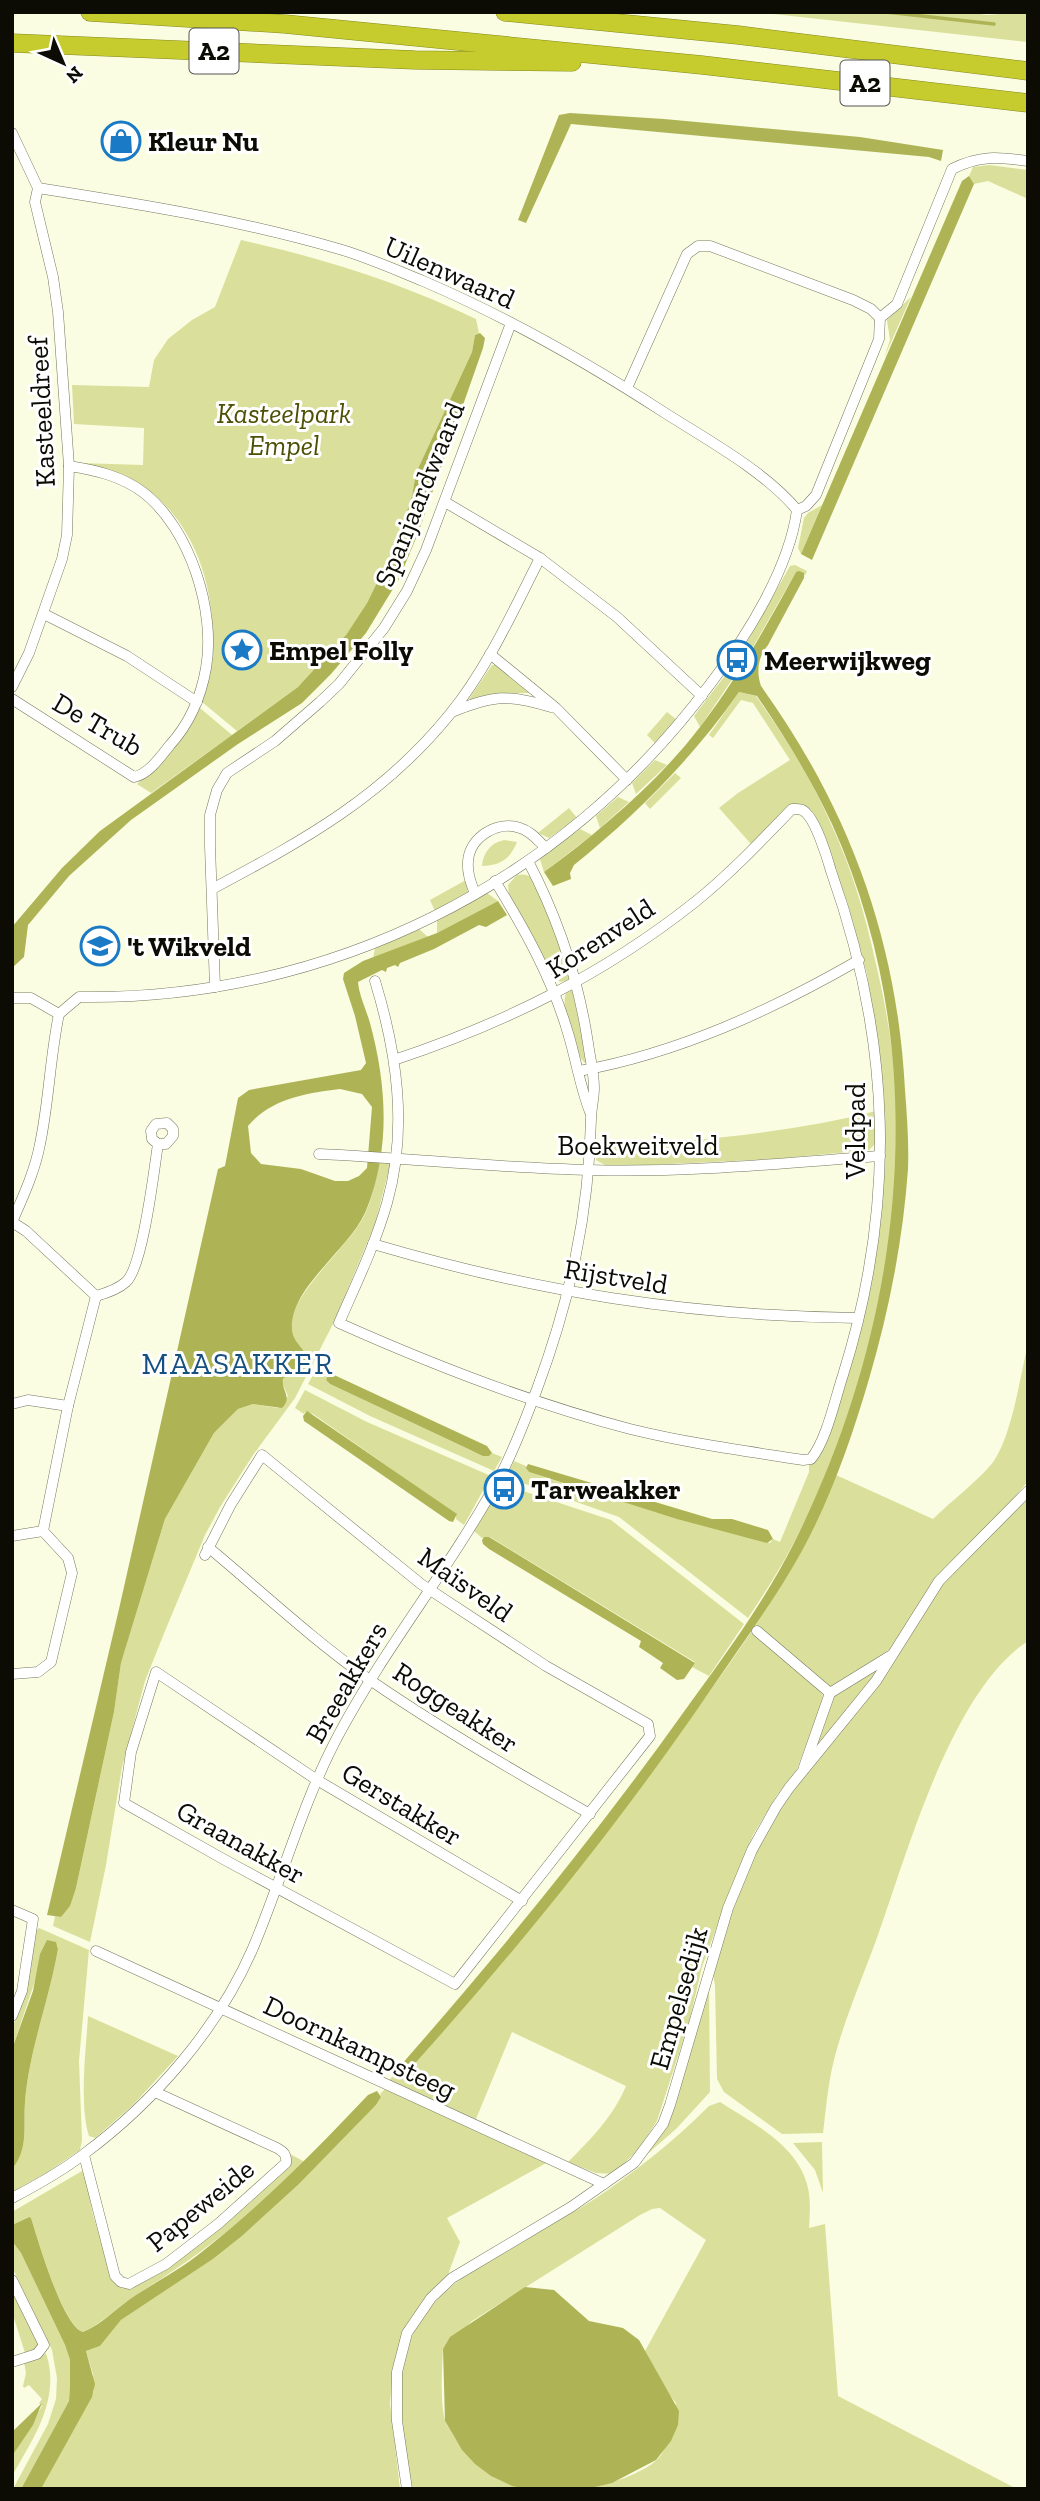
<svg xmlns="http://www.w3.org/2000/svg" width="1040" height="2501" font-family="'Zilla Slab',serif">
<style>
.green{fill:#dae09b}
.water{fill:#aeb455;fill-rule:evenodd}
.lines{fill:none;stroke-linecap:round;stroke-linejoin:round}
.stream{stroke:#aeb455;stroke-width:3.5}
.street-casing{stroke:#75775f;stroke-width:11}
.highway-casing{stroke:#85891f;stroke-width:19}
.street{stroke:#fff;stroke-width:10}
.highway{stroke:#c6cc2d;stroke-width:18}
.labels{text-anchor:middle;stroke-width:6;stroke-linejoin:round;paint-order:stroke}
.shield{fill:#fff;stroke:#555550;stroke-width:2}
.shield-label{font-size:26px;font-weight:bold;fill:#0c0c05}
.poi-label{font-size:28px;font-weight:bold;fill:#0c0c05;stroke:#fff;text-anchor:start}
.street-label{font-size:28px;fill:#0c0c05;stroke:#fff}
.park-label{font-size:28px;font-style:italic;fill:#4d5004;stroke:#fff}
.neighbourhood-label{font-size:30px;letter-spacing:2px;fill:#165080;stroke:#fff}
</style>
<rect width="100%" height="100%" fill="#fafde2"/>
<g class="green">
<polygon points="755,12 966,12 987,15 1028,12 1028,42"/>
<polygon points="989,165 1028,170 1028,199 988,181 974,184 969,176 973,167"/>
<path d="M241,240C323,258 401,283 476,319L479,333L475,335L472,352L416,473L412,496L394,548L367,603L346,635L315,671L298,687L237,731L202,702C226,631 210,533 145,488C125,474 104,468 80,463L143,465L144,428L74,424L72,385L149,387L154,360L168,339L192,320L215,307Z"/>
<polygon points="911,297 884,358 890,340 887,320"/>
<polygon points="822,505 801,554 798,548 804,518 808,513"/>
<polygon points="795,565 807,571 804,578 805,575 796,572 746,659 700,727 694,716 733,665 736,667 746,651 743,649 790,566"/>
<polygon points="492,665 496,665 530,693 499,693 472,701 469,699"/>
<path d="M739,692L756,696C785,737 811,778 831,824C851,867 865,913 875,960C888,1013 896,1067 897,1122C901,1258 856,1427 792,1546C779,1571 763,1595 748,1618L619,1517L514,1480L507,1475L514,1461L526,1466L529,1472L550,1479L770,1543L773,1539L780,1542L809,1472V1465L817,1460L822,1450L880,1210L885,1158L880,1058L867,974L847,901L813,813L802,804H792L751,844L719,808L738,793L790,760L753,703L741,700L713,738L709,735Z"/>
<path d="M200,708L232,735L151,793L137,784C164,762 184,739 200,708Z"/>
<polygon points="667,712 677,720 656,744 647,735"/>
<polygon points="655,760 667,765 636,794 632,783"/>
<polygon points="675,773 681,778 650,809 645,803"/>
<polygon points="618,797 629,802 600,828 596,816"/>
<polygon points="569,808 577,818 549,838 538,833"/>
<polygon points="580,829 592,835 544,872 540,859"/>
<path d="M504,840L517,842C510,859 501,865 482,866C483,852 491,843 504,840Z"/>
<path d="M517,875C523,874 528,874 533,879C548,894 564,957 571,980L560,982L551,975L532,935L509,896L508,885Z"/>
<polygon points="466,880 468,892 435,911 430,900"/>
<polygon points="487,893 498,901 437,933 437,921"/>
<polygon points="419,929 428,937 373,959 375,948"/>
<path d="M572,989L587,1062L585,1063C574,1054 560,1006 566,993Z"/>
<path d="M876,1111V1143L869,1150L774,1159L649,1165H605L596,1160L597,1147C690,1142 785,1134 876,1111Z"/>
<path d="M380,1161L391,1162L375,1224L334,1322L295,1398L253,1455L220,1507L205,1535L165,1631L145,1681L122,1767L106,1865L90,1942L53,1926L55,1916L61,1917L76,1888L114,1712L121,1663L165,1519L214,1433L238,1409L253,1404L278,1408L288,1396L282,1383C286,1367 299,1374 308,1365L310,1358C303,1350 293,1341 291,1331C286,1296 350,1247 365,1214C373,1198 375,1178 380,1161Z"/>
<path d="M1028,1344V1481L1009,1504L939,1574L890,1649L837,1685L831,1687L825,1683L756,1625L802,1550L836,1475L933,1519C951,1501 972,1486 989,1467C1011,1444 1020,1376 1028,1344Z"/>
<polygon points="316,1370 327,1377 326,1380 330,1384 472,1451 489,1456 492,1453 502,1457 494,1471 370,1416 308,1384"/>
<polygon points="305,1390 367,1422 491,1476 464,1525 456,1519 456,1514 313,1414 305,1412 304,1414 295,1408"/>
<polygon points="502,1484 611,1520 744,1624 709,1676 692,1667 695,1662 490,1537 482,1538 474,1531"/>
<path d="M1028,1494V1641C952,1690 908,1851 878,1935C864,1974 844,2020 834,2060C828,2083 826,2109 823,2133L782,2134L724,2092L717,2079L715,1985L712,1970L727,1921L745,1874L775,1814L949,1575Z"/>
<path d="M752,1631L818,1687L823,1696L822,1702L797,1769L777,1795L753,1835L732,1885L702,1967L689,2022L657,2121L638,2150L613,2174L596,2173L568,2162C591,2139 613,2117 626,2086L512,2032L476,2119L389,2080L395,2074L402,2078C529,1937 644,1788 752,1631Z"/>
<polygon points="882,1663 868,1685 810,1755 830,1702 835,1695"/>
<path d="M39,1928L89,1950L79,2061L82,2140L80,2150L46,2173L12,2192V2169C29,2149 23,2127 25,2102C29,2050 49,2001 58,1949L57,1944L36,1978L12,2049V2029L21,2004L35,1931Z"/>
<polygon points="709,1987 710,2092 676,2129 646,2155 661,2134"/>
<path d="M88,2016L178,2056L132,2106L95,2138L89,2136C79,2105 86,2049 88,2016Z"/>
<polygon points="387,2087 550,2161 447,2218 460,2242 446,2280 421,2305 393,2373 390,2403 400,2489 41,2489 94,2391 93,2374 86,2351 100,2346 121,2320 213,2259 242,2236 299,2184 376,2105 381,2097 380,2094"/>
<path d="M720,2102C752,2123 796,2144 807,2184C811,2198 810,2213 809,2228L825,2224L838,2396L1017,2489H587C608,2484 648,2473 661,2455C669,2444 673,2417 676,2403L664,2388L645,2351L706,2240L660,2208L652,2209L640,2215L472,2321L443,2349C442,2368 440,2403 445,2420C446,2425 451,2430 453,2435C470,2463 493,2482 525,2489H411C405,2440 391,2383 412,2336C439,2273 537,2236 593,2200C635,2172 673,2142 709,2106Z"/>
<polygon points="822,2142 823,2193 815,2170 793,2143"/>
<path d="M290,2154L305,2162C253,2214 197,2257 136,2295C117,2307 103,2323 83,2332C63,2326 38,2240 31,2218L28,2217L12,2225V2212L82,2171L85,2176L93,2215L113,2281L121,2288L131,2289L180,2257Z"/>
<polygon points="12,2241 21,2253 65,2345 70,2360 70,2384 69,2401 21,2489 13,2489 48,2424 56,2399 57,2378 52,2350 12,2267"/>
<polygon points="12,2287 40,2345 36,2350 25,2353 12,2312"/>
<path d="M46,2353C61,2399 34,2437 12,2476V2456L42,2406L39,2403L42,2399L29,2385L24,2388L23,2386L26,2373L24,2362L41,2357Z"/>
</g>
<g class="water">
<polygon points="570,113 664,119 860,137 943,150 941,161 929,157 571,124 526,223 518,220 559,115"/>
<polygon points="969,176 974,184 812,560 801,554 962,181"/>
<polygon points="480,333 485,338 483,348 417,536 399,579 366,633 331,674 302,703 238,744 131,820 69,876 28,925 24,957 12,968 12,927 62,868 100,831 298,687 346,635 367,603 394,548 412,496 416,473 472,352 475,335"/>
<path d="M799,571L804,573V578L768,645C758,657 756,671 761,686C849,809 897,938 905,1090C907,1116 909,1143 908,1169C903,1240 889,1311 869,1379C852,1437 832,1495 803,1549C777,1597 743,1642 712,1688C618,1826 513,1955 402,2078L394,2073C496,1957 593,1839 683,1713C722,1659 764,1603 794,1543C905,1321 936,1055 832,824C811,779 785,737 757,696L739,692C692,759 637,814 574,865L570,873L571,879L553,886L544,872C599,832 659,781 700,727C737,679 767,625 796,572Z"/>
<path d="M498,901L507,915L486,927L479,925L434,949L400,963L398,967L395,965L387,968L386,972L382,970L358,982C359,995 366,1009 370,1023C382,1067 388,1115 380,1161C377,1178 372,1197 365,1213C349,1249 289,1289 292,1329C292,1342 306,1349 309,1361L303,1370L291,1371L283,1379C281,1391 293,1397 282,1408L253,1404L238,1409L214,1433L165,1519L121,1663L114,1712L76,1888L70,1906L61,1917L47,1915L119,1609L218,1169L225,1166L238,1098L249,1090L361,1070L366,1063L355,1016L343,979L344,973L363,961L437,933ZM340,1089L362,1094L372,1107L367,1168L359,1176L348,1181H335L301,1169L261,1164L251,1153L248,1126C270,1099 307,1093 340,1089Z"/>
<polygon points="332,1374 487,1446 492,1453 489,1456 483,1456 330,1384 326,1380 327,1377"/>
<polygon points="307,1411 457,1514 453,1522 449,1521 304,1421 303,1416"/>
<polygon points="528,1464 712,1519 732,1519 768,1530 773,1539 767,1543 677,1519 529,1472 526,1468"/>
<polygon points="484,1537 489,1537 695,1663 684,1679 677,1680 660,1668 663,1663 639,1647 641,1641 489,1549 483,1544 482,1540"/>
<path d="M47,1940L56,1942L58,1949C49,2001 29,2050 25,2102C23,2127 29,2149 12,2169V2049L33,1991L40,1954Z"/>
<path d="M377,2091L381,2097L376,2105L299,2184L242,2236L213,2259L121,2320L100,2346L86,2351L95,2384L92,2397L41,2489H21L69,2401L70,2384V2360L65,2345L21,2253L12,2241V2225L29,2217L31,2218C38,2240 63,2327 83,2332C103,2324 117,2307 136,2295C158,2281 182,2268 203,2251C263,2204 316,2150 368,2095Z"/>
<polygon points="525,2287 554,2290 589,2321 623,2328 639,2340 679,2411 678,2425 671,2441 656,2460 612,2483 587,2489 525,2489 512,2486 491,2476 475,2464 462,2450 445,2421 443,2349 450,2337"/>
<polygon points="42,2403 33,2425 12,2456 12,2432"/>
</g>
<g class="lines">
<polyline class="stream" points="886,12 994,24"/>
<defs>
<g id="street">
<polyline points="12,133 38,188 35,202 53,277 58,312 69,466 67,535 62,559 29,653 12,687"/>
<path d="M38,188C139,204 240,220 339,249C367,257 396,270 423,281C507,317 588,363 665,413C706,439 766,472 797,510"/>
<polyline points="627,388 687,254 698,246 710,246 853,300 871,309 880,318"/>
<polyline points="445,502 540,558 617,617 702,696"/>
<path d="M797,510L806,506L816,495L879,339L880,318L897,304L952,169C980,155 998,157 1028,161"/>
<polyline points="44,614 127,656 197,702"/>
<polyline points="490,654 556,708 627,780"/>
<path d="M12,699L134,777C149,774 161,756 170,745C189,724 201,697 206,668C216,611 190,529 144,493C122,476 95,470 69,466"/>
<path d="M452,712C493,695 508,694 551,707"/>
<path d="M495,881C525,930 552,978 568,1033C576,1059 580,1087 590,1112"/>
<path d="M212,889C304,840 383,797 450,714C488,667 513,611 540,558"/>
<path d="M475,894C471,883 467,873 468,862C469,837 498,820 520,828C531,831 538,841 546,848"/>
<path d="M375,981C397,1053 408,1129 387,1203C375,1245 356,1284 339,1323C433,1365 530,1403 630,1429C687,1443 745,1451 803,1460L811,1459C827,1439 835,1399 843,1375C897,1203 891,1040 831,871C827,857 816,822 806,813C802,808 797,809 792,809C761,841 730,874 695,902C603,975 505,1023 394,1060"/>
<polyline points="215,987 210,846 210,815 217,790 227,773 275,741 320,702 339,684 384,628 407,591 426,550 511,323"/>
<path d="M12,998H31L59,1014L79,997C328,1001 563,884 711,683C747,636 789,569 797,510"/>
<path d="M579,1071C679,1053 772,1010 859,960"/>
<path d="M319,1154C409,1158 498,1168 589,1170C686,1173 783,1163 880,1156"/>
<path d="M12,1222C23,1197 35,1171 40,1144C49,1101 50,1057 59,1014"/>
<path d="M373,1244C536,1292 688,1316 858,1318"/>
<path d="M96,1296C107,1293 118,1289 126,1282C143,1267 154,1170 158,1144L152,1139L151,1131L156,1124L167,1123L173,1129V1136L166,1144H158"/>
<polyline points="12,1404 28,1400 68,1406"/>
<polyline points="12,1536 43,1531"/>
<path d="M208,1547C262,1592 313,1640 370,1680C441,1729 515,1772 590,1814"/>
<polyline points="205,1555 231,1504 262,1455 421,1584 546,1666 648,1724 650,1736 455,1984 225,1860 124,1803 131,1752 156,1672 317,1780 522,1901"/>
<polyline points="757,1631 830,1693"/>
<polyline points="12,1674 38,1672 51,1662 72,1573 68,1558 43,1531 68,1406 96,1296 26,1231 12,1222"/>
<polyline points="804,1767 830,1693 890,1656"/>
<polyline points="12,1910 33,1919 22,1991 12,2016"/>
<polyline points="96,1951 604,2184"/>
<path d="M84,2155L115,2276L121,2282L129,2284L166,2264L218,2224L286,2163C287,2155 284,2152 277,2148L155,2092"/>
<path d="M12,2198C37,2185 62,2171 84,2154C154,2102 218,2029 253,1948C283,1877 302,1803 339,1734C386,1646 450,1568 498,1480C514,1451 525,1420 537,1389C570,1300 589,1214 591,1119C591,1109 594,1099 594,1088C594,1073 590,1058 588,1043C578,977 559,920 528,861"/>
<polyline points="12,2280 44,2345 37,2354 12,2362"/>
<polyline points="407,2489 397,2421 397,2372 407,2333 431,2298 452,2278 571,2207 634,2163 663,2124 670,2105 728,1908 752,1850 776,1807 789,1788 876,1681 939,1581 1028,1491"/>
</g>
<g id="highway">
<polyline points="90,12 285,24 702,65 1028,103"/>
<polyline points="505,12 738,35 1028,71"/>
<polyline points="12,43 415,60 572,62"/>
</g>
</defs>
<use href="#street" class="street-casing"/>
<use href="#highway" class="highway-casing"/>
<use href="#street" class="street"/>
<use href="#highway" class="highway"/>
</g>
<defs>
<symbol id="shop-ring" viewBox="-11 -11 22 22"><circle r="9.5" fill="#fff" stroke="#1a7ac6" stroke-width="1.5"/><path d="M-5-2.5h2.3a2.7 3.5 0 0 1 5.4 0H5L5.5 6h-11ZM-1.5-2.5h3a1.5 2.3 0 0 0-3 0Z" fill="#1a7ac6"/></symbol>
<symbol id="sight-ring" viewBox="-11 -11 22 22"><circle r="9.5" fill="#fff" stroke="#1a7ac6" stroke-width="1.5"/><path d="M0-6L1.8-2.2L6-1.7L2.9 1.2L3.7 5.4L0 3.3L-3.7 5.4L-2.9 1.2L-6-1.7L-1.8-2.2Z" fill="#1a7ac6"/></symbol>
<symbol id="bus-ring" viewBox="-11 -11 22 22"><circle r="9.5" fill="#fff" stroke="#1a7ac6" stroke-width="1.5"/><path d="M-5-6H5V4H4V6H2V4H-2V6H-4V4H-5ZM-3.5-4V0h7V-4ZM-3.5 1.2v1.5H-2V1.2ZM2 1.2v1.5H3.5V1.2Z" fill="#1a7ac6"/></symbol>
<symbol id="school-ring" viewBox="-11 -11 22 22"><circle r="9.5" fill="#fff" stroke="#1a7ac6" stroke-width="1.5"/><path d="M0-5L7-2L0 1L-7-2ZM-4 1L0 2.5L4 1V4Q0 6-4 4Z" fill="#1a7ac6"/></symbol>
</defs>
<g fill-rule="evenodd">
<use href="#shop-ring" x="99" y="119" width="44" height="44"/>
<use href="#sight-ring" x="220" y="628" width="44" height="44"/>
<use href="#bus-ring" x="715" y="638" width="44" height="44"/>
<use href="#school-ring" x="78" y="924" width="44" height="44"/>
<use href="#bus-ring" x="482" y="1467" width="44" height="44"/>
</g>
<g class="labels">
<g class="shield">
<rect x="189.5" y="28.5" width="49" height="45" rx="5"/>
<rect x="840.5" y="60.5" width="49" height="45" rx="5"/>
</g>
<g class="shield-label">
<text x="214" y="60">A2</text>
<text x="865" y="92">A2</text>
</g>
<g class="poi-label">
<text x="148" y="151">Kleur Nu</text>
<text x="269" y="660">Empel Folly</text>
<text x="764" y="670">Meerwijkweg</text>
<text x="127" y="956">'t Wikveld</text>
<text x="531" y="1499">Tarweakker</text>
</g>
<g class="street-label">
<text transform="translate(450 272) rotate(24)" y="10">Uilenwaard</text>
<text transform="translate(41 412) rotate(-93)" y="10">Kasteeldreef</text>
<text transform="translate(419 494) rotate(-68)" y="10">Spanjaardwaard</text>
<text transform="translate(98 724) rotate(30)" y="10">De Trub</text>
<text transform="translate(600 938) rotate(-33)" y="10">Korenveld</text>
<text transform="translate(855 1131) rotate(-90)" y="10">Veldpad</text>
<text x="638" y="1155">Boekweitveld</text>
<text transform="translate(616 1276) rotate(9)" y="10">Rijstveld</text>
<text transform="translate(466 1584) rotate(35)" y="10">Maïsveld</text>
<text transform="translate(346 1682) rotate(-60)" y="10">Breeakkers</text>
<text transform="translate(456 1707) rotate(33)" y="10">Roggeakker</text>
<text transform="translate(402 1804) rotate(31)" y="10">Gerstakker</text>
<text transform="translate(241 1842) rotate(29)" y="10">Graanakker</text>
<text transform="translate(678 1998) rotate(-74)" y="10">Empelsedijk</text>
<text transform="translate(360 2047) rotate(25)" y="10">Doornkampsteeg</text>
<text transform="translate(200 2205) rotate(-39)" y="10">Papeweide</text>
</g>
<g class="park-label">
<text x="284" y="423">Kasteelpark<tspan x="284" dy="32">Empel</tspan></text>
</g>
<g class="neighbourhood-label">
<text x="238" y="1374">MAASAKKER</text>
</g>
</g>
<rect width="1040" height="2501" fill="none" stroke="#0c0c05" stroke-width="28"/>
<g transform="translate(63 63) rotate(136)" stroke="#ffffff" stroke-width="5" paint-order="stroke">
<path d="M0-5L12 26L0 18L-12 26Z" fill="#0c0c05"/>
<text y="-10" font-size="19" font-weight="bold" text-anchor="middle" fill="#0c0c05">N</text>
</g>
</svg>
